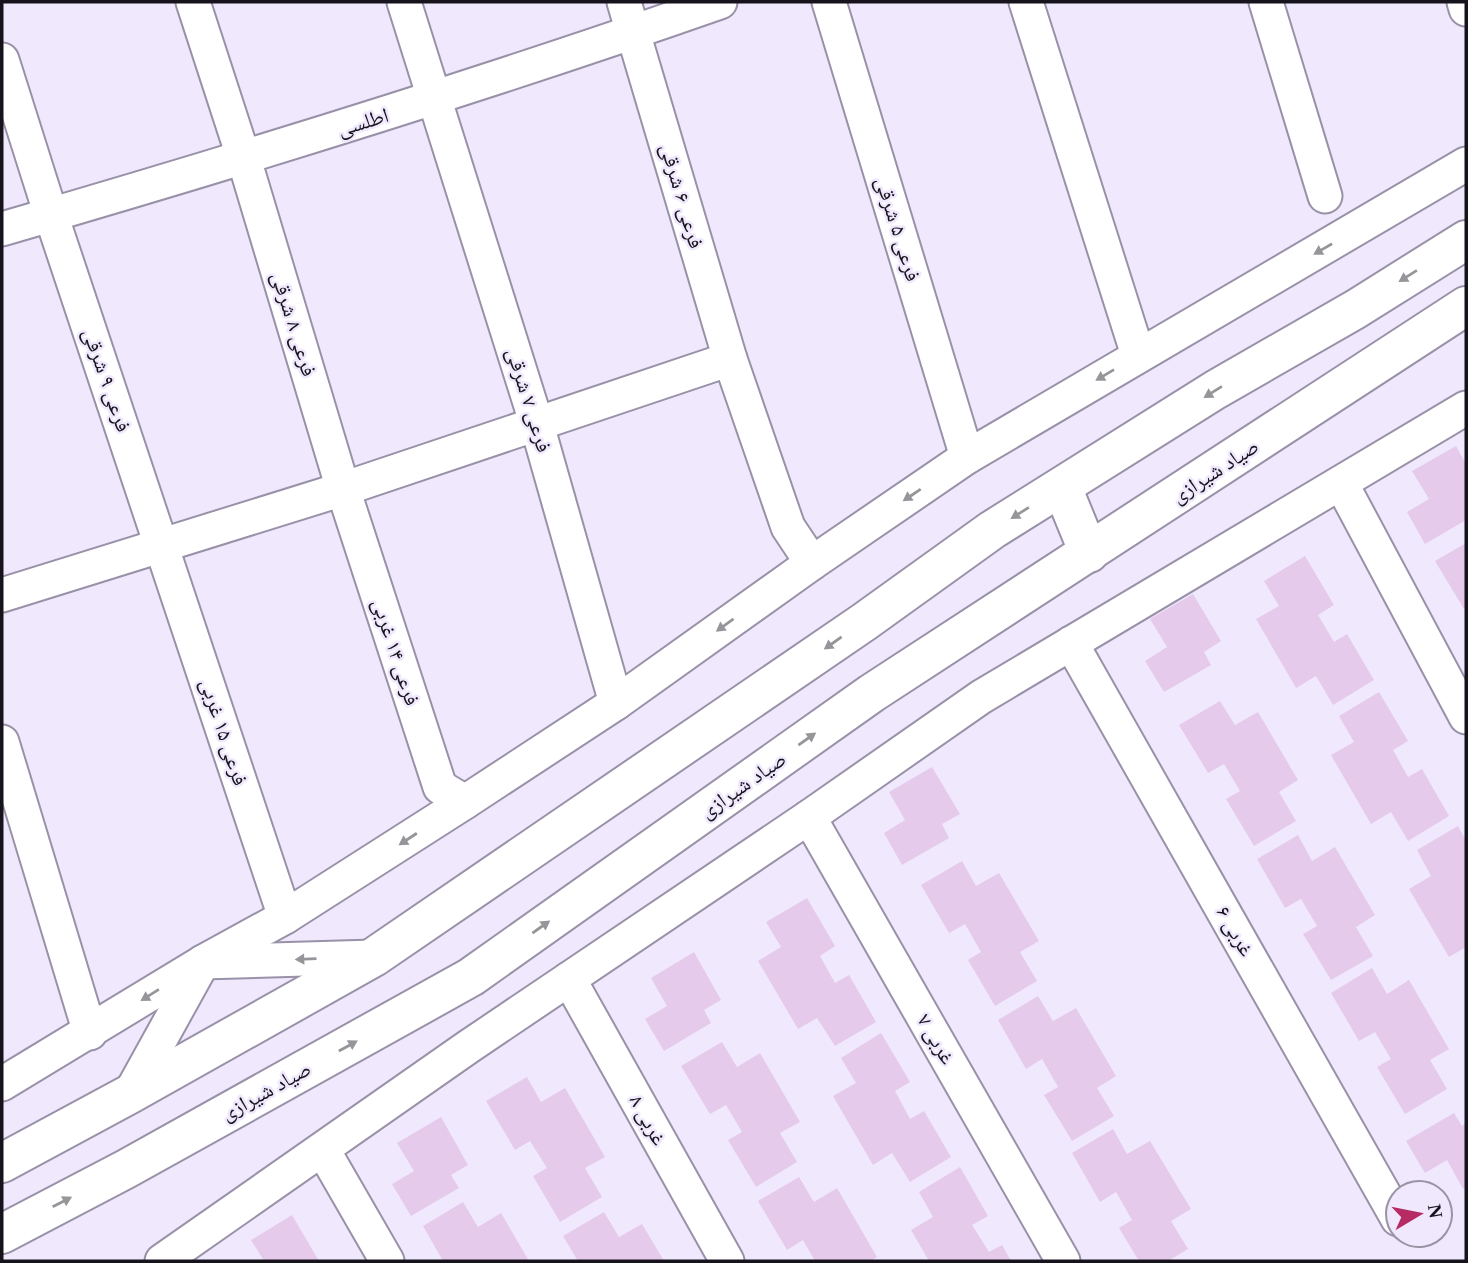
<svg xmlns="http://www.w3.org/2000/svg" width="1468" height="1263" font-family="'Times New Roman','Noto Naskh Arabic',serif">
<style>
.building{fill:#e5caeb}
.lines{fill:none;stroke-linecap:round;stroke-linejoin:round}
.minor-casing{stroke:#9991a8;stroke-width:37}
.major-casing{stroke:#9991a8;stroke-width:42}
.minor{stroke:#fff;stroke-width:33}
.major{stroke:#fff;stroke-width:38}
.oneway{fill:#969599}
.labels{text-anchor:middle;stroke-width:5;stroke-linejoin:round;paint-order:stroke}
.street-label{font-size:21px;fill:#16131c;stroke:#f0e9fd}
</style>
<rect width="100%" height="100%" fill="#f0e9fd"/>
<g class="building">
<polygon points="1456,446 1466,464 1466,520 1425,544 1407,512 1429,499 1412,471"/>
<polygon points="1466,543 1466,608 1464,609 1435,561"/>
<polygon points="1305,556 1334,605 1318,615 1334,642 1347,634 1374,680 1333,705 1316,676 1296,688 1256,619 1279,606 1264,581"/>
<polygon points="1193,594 1221,641 1204,652 1211,665 1164,692 1145,661 1167,647 1150,619"/>
<polygon points="1379,692 1408,741 1393,750 1408,777 1422,769 1449,816 1408,841 1391,812 1371,824 1331,755 1354,742 1339,716"/>
<polygon points="1220,701 1235,725 1258,712 1298,780 1279,792 1296,821 1254,846 1226,799 1240,791 1224,764 1208,773 1179,725"/>
<polygon points="932,767 960,814 942,824 949,838 902,865 884,833 905,820 889,792"/>
<polygon points="1458,826 1466,841 1466,947 1449,957 1409,889 1431,876 1417,850"/>
<polygon points="1298,835 1312,861 1335,847 1375,915 1356,927 1373,956 1331,980 1303,934 1317,926 1301,899 1285,908 1257,859"/>
<polygon points="962,861 976,886 999,873 1039,941 1020,952 1037,981 995,1006 968,960 981,952 965,924 949,933 921,885"/>
<polygon points="807,898 835,946 820,956 835,983 849,975 876,1022 835,1046 817,1018 798,1029 758,961 781,947 766,922"/>
<polygon points="694,952 721,1000 704,1010 711,1023 664,1051 645,1019 667,1006 651,978"/>
<polygon points="1372,968 1387,994 1409,980 1449,1049 1430,1060 1447,1089 1405,1114 1377,1067 1391,1059 1375,1032 1359,1041 1331,993"/>
<polygon points="1038,996 1053,1021 1076,1008 1116,1076 1097,1088 1114,1116 1072,1141 1044,1095 1058,1087 1042,1059 1026,1069 998,1020"/>
<polygon points="881,1033 910,1082 895,1091 910,1119 924,1111 951,1157 910,1182 892,1153 873,1165 833,1096 856,1083 841,1058"/>
<polygon points="722,1042 737,1067 760,1053 800,1122 780,1133 797,1162 756,1187 728,1140 742,1132 726,1105 710,1114 681,1066"/>
<polygon points="527,1077 541,1102 565,1088 605,1157 585,1168 602,1197 560,1222 533,1176 547,1168 530,1141 515,1150 486,1101"/>
<polygon points="1454,1113 1462,1126 1466,1123 1466,1187 1463,1189 1447,1160 1425,1173 1406,1141"/>
<polygon points="441,1117 468,1165 451,1175 459,1188 411,1216 392,1184 414,1171 397,1143"/>
<polygon points="1113,1129 1127,1154 1150,1141 1191,1209 1171,1221 1188,1249 1168,1261 1139,1261 1119,1228 1132,1220 1116,1192 1100,1202 1072,1153"/>
<polygon points="960,1167 988,1216 972,1225 989,1252 1002,1245 1011,1261 929,1261 911,1230 933,1217 919,1192"/>
<polygon points="799,1177 814,1202 837,1188 877,1257 870,1261 815,1261 803,1240 787,1250 758,1201"/>
<polygon points="463,1202 478,1227 501,1213 529,1261 443,1261 423,1226"/>
<polygon points="604,1212 619,1237 642,1224 664,1261 578,1261 563,1236"/>
<polygon points="292,1215 319,1261 264,1261 251,1240"/>
</g>
<g class="lines">
<defs>
<g id="minor">
<polyline points="193,2 244,159 343,489 440,787 465,802"/>
<polyline points="404,2 537,425 616,703"/>
<polyline points="624,2 730,359 788,527 812,563"/>
<polyline points="829,2 967,457"/>
<polyline points="1026,2 1138,355"/>
<polyline points="1266,2 1325,196"/>
<polyline points="1464,2 1466,9"/>
<polyline points="2,60 51,215 285,917"/>
<path d="M2,229C243,159 483,85 720,2"/>
<polyline points="1341,483 1466,717"/>
<polyline points="2,595 343,489 730,359"/>
<polyline points="1071,643 1398,1219"/>
<polyline points="2,742 90,1033"/>
<polyline points="809,817 1063,1261"/>
<polyline points="569,979 727,1261"/>
<polyline points="2,1084 203,962 285,917 465,802 616,703 812,563 967,457 1466,164"/>
<polyline points="130,1094 203,962 374,957"/>
<polyline points="323,1150 387,1261"/>
<polyline points="162,1261 468,1047 809,817 981,697 1466,408"/>
</g>
<g id="major">
<polyline points="1062,487 1089,553"/>
<polyline points="2,1163 130,1094 374,957 864,622 992,530 1215,390 1356,309 1466,240"/>
<polyline points="2,1234 126,1169 471,977 872,693 1466,306"/>
</g>
</defs>
<use href="#minor" class="minor-casing"/>
<use href="#major" class="major-casing"/>
<use href="#minor" class="minor"/>
<use href="#major" class="major"/>
</g>
<defs><path id="oneway-solid" d="M-6-.8H1V-3.2L6.5 0L1 3.2V.8H-6Z" transform="scale(1.75)"/></defs>
<g class="oneway">
<use href="#oneway-solid" transform="translate(1323 249) rotate(150)"/>
<use href="#oneway-solid" transform="translate(1408 276) rotate(148)"/>
<use href="#oneway-solid" transform="translate(1105 375) rotate(149)"/>
<use href="#oneway-solid" transform="translate(1213 392) rotate(148)"/>
<use href="#oneway-solid" transform="translate(912 495) rotate(146)"/>
<use href="#oneway-solid" transform="translate(1020 513) rotate(148)"/>
<use href="#oneway-solid" transform="translate(725 625) rotate(144)"/>
<use href="#oneway-solid" transform="translate(833 643) rotate(145)"/>
<use href="#oneway-solid" transform="translate(807 739) rotate(-35)"/>
<use href="#oneway-solid" transform="translate(408 839) rotate(147)"/>
<use href="#oneway-solid" transform="translate(541 927) rotate(-35)"/>
<use href="#oneway-solid" transform="translate(306 959) rotate(178)"/>
<use href="#oneway-solid" transform="translate(150 995) rotate(148)"/>
<use href="#oneway-solid" transform="translate(348 1046) rotate(-29)"/>
<use href="#oneway-solid" transform="translate(62 1202) rotate(-27)"/>
</g>
<g class="labels">
<g class="street-label">
<text transform="translate(363 122) rotate(-17)" y="7">اطلسی</text>
<text transform="translate(682 196) rotate(74)" y="7">فرعی ۶ شرقی</text>
<text transform="translate(898 229) rotate(73)" y="7">فرعی ۵ شرقی</text>
<text transform="translate(294 324) rotate(73)" y="7">فرعی ۸ شرقی</text>
<text transform="translate(107 380) rotate(71)" y="7">فرعی ۹ شرقی</text>
<text transform="translate(529 400) rotate(73)" y="7">فرعی ۷ شرقی</text>
<text transform="translate(1215 471) rotate(-33)" y="7">صیاد شیرازی</text>
<text transform="translate(396 652) rotate(72)" y="7">فرعی ۱۴ غربی</text>
<text transform="translate(224 732) rotate(72)" y="7">فرعی ۱۵ غربی</text>
<text transform="translate(743 785) rotate(-35)" y="7">صیاد شیرازی</text>
<text transform="translate(1235 931) rotate(60)" y="7">۶ غربی</text>
<text transform="translate(936 1039) rotate(60)" y="7">۷ غربی</text>
<text transform="translate(266 1091) rotate(-29)" y="7">صیاد شیرازی</text>
<text transform="translate(648 1120) rotate(61)" y="7">۸ غربی</text>
</g>
</g>
<rect width="1468" height="1263" fill="none" stroke="#16131c" stroke-width="7"/>
<g transform="translate(1419 1214) rotate(80)"><circle r="33" fill="#f0e9fd" stroke="#9993a3" stroke-width="2"/>
<path d="M0-5L12 26L0 18L-12 26Z" fill="#b72b65"/>
<text y="-10" font-size="19" font-weight="bold" text-anchor="middle" fill="#16131c">N</text>
</g>
</svg>
